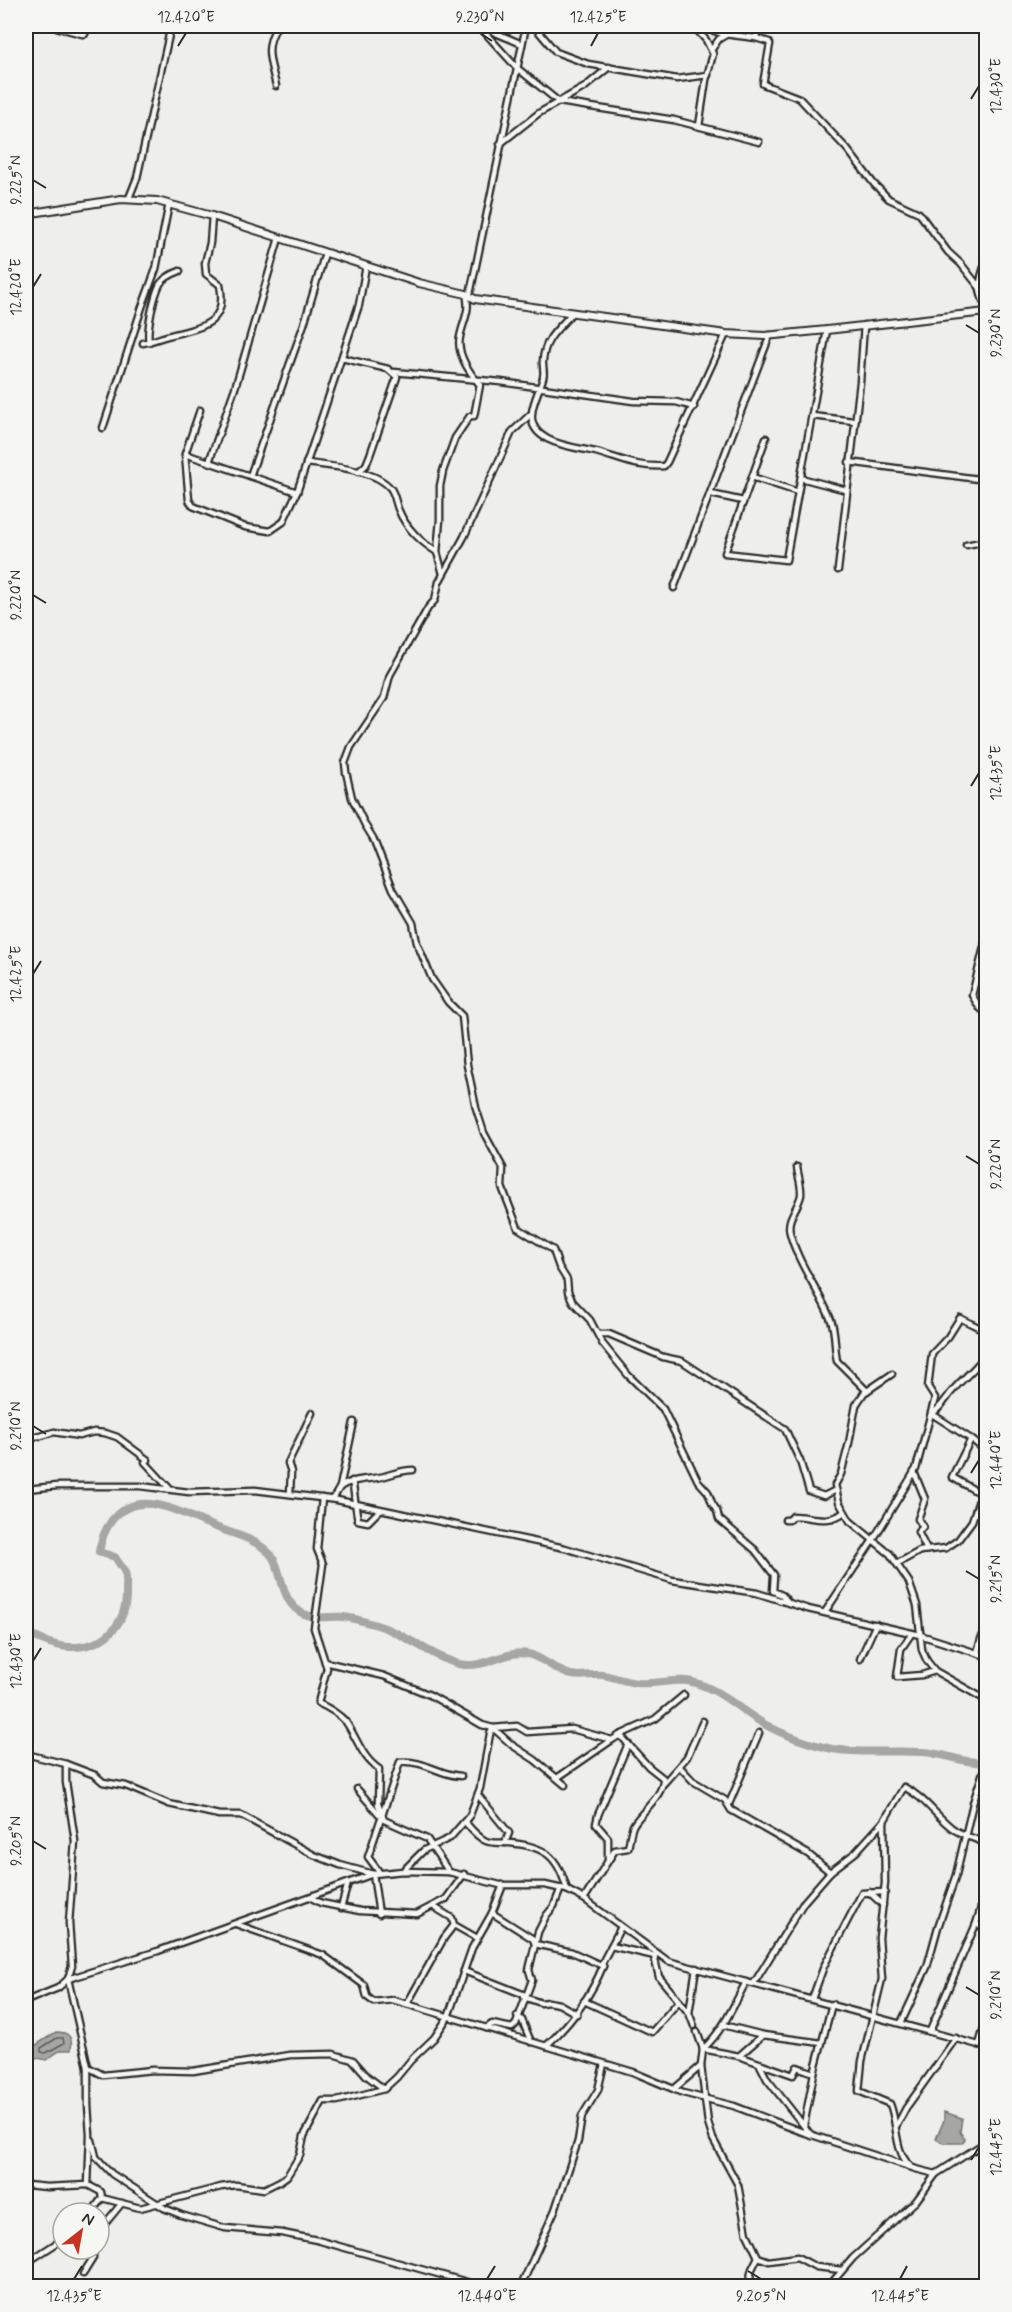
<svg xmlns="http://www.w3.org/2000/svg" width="1012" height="2312" font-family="Mynerve,sans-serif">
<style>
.water{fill:#a6a6a3;stroke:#757573;stroke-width:1.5}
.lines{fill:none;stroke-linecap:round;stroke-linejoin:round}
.shore{stroke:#5c5c5b;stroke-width:1.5}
.river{stroke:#a6a6a3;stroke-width:8}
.minor-casing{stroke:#2b2b2b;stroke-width:9}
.major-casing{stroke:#2b2b2b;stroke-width:10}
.minor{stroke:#f6f6f2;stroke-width:4.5}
.major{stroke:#f6f6f2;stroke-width:6}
.ticks{fill:none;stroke:#2b2b2b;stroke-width:2}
.neatline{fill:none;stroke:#2b2b2b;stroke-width:2}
.ticks-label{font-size:15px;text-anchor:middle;fill:#2b2b2b}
</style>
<rect width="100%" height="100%" fill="#eeeeea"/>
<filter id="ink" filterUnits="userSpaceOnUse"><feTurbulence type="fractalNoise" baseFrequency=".0167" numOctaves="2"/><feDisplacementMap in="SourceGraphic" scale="12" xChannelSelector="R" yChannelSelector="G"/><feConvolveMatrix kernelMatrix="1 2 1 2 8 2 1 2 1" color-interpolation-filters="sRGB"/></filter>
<g filter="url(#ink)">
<g class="water">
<path d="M56,2032C69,2032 73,2037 71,2050H61L46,2060L30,2056L33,2047Z"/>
<polygon points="944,2112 962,2118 960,2132 965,2139 962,2143 943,2143 936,2139 944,2120"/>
</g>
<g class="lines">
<polygon class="shore" points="57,2038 63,2038 64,2043 46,2053 41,2052 41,2048"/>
<path class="river" d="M26,1633C40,1639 55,1647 70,1647C103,1648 127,1625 126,1592C126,1586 127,1578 125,1573C123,1568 118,1562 115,1557L99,1552C101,1540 105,1529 112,1520C140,1486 181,1514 213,1526C232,1534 252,1537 267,1551C285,1566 277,1602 304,1614C317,1620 330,1616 343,1617C353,1618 363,1621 373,1624C404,1632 431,1657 459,1664C486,1670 505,1649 528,1654C542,1657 554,1670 568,1674C580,1678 591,1674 603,1675C615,1677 625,1682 637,1683C654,1685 671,1679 687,1681C718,1686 740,1711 766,1725C783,1735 813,1745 832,1749C862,1754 892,1750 923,1752C938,1753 952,1758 967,1761C973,1762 980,1762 986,1764"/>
<defs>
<g id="minor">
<polyline points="52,26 82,34 85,34 88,26"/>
<polyline points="147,26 169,31"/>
<polyline points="461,26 491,31 522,44"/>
<polyline points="479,26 517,68 559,102 674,120 759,142"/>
<polyline points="534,26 556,52 588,64 677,79 708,75"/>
<polyline points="693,26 706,40 713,54 706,80 699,126"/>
<polyline points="697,26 724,34 756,38"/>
<polyline points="758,26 756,38 769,42 770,44 763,84 799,98 847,149 874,184 889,199 919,213 948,252 961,264 980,288"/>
<polyline points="712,49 719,39 741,26"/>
<path d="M276,86C271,62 263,49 277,26"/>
<polyline points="500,144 539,113 585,87 609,67"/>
<polyline points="129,198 137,178 171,26"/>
<path d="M986,262C979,280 977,290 986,307"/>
<path d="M571,314C559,329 545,337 543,360C542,366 545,371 543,378C540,389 533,401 532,413C528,444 576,447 596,452C621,459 638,468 664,466L667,462L726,334"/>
<path d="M149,342C146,330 154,296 160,284C165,277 172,274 180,271"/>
<path d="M143,343C153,341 162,337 171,335C202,327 228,324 220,285L206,274L205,263L210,243L212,216"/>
<polyline points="342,358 388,369 397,377 370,455 366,465 358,472"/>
<polyline points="394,372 501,382 633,401 676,402 694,407"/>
<polyline points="200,410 185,454 189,500 193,506 245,527 270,531 283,522 297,492 359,305 366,266"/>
<polyline points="532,413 512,432 464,537 439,582 435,600 428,608 390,675 384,698 351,747 345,763 346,772 352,798 365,825 373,838 393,889 413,923 417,943 432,979 448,1002 462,1016 467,1065 476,1108 484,1133 503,1168 502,1187 518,1228 553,1250 559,1267 567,1280 568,1292 573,1302 590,1320 602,1343 628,1375 663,1409 698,1481 708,1492 712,1503 717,1511 719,1519 755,1550 774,1575 773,1591 782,1595 789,1603"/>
<polyline points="812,416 854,421"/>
<polyline points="103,428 142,307 156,269 169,204"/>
<polyline points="766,438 725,553 786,560 827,330"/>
<polyline points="185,454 209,462 235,388 279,238"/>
<polyline points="209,462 297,492"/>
<polyline points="849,462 986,480"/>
<path d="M306,463C329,466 376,469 391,489C395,495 396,505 399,511C406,528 422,543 437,552"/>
<polyline points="250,476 304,324 325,253"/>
<polyline points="752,477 798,492"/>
<polyline points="801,478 846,490"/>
<polyline points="711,494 743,501"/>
<polyline points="966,545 986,541"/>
<polyline points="838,570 860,382 864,325"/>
<path d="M443,574L437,552L440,520V486L443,471L455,438L470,416H474L480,385C469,372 456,354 460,337C463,321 471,311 466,294H470L526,26"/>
<polyline points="674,588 770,335"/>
<polyline points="986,939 972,995 979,1007 986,1013"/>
<path d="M797,1167C798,1176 802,1186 801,1195C798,1209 786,1218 790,1233C798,1264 819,1290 831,1320C836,1333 834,1347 837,1361L867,1391"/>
<polyline points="598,1334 609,1334 663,1357 682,1361 785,1429 800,1461 809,1491 824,1496 836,1490"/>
<polyline points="892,1374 864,1393 856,1405 849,1443 841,1474 835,1485 839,1502 850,1521 890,1554 909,1582 917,1605 922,1650 927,1661 935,1671 986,1700"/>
<polyline points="26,1437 41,1436 54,1432 79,1436 94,1432 105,1433 117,1437 148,1460 145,1462 169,1488"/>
<polyline points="971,1439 986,1451"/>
<polyline points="914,1472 925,1499 918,1519 923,1527 918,1532 927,1550"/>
<path d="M352,1481C355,1494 355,1507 358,1520L368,1522L380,1510"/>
<path d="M340,1487C354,1478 371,1480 385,1476C396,1473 402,1470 413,1470"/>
<polyline points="26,1489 57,1486 140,1486 189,1492 255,1490 337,1500 565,1548 672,1580 757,1593 808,1609 920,1635 986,1656"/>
<polyline points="290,1494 291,1472 288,1463 312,1413"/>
<path d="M322,1498L317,1549L323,1564L314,1628L327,1668L318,1703C329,1708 338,1713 346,1722C357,1738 362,1758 379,1769L378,1804L384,1820L427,1839L449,1872"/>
<polyline points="333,1499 340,1487 354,1422"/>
<path d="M785,1520H789L793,1516C810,1516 829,1525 844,1512"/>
<path d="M898,1563L920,1551L946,1548L958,1540L972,1521L981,1494L952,1477L971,1439L932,1414C943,1406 945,1399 954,1389C964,1377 977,1368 986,1354"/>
<polyline points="825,1612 873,1540 916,1469 935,1398 928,1387 932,1354 948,1337 960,1318 986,1331"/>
<polyline points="912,1633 901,1649 897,1677 922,1675 935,1671"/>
<polyline points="977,1653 986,1622"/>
<polyline points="860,1659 876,1624"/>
<path d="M325,1662L384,1676L430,1695L482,1725L493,1728L517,1726L527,1732L572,1729L612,1740L620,1735L649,1767L663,1778C664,1795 643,1810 634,1824C630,1830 630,1841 628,1848L615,1850L584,1899"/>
<polyline points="620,1735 655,1719 684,1695"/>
<polyline points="26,1754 66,1764 95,1775 103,1782 126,1786 169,1804 219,1815 241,1815 314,1855 340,1865 373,1874 379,1914"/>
<polyline points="680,1767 693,1781 725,1800 731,1810 808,1854 830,1872"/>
<polyline points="557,1778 612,1740"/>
<polyline points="664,1783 687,1757 703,1721"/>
<polyline points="357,1789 379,1814"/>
<polyline points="478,1795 509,1833 505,1843"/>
<polyline points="729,1804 759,1733"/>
<path d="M884,1821L885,1883L879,1938L882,1979L862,2061L859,2091L890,2104C898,2124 894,2151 910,2166"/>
<path d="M465,1822C471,1829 477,1837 486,1841C493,1844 502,1842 510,1843C545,1846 558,1856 567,1890"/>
<polyline points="608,1859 608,1838 596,1824 598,1815 628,1744"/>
<polyline points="403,1871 424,1850 450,1838 470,1815 480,1788 490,1734 493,1728 512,1745 535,1760 565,1785"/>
<path d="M380,1873L368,1857L400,1762C426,1760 438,1775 461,1776"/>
<polyline points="869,1892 883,1905"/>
<polyline points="310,1897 321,1903 360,1911 417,1914 446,1899 464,1874"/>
<polyline points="434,1907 452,1918 454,1925 477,1938"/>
<polyline points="341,1908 348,1883"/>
<polyline points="492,1913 533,1939 535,1944 572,1952 603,1966"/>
<polyline points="236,1924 323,1955 364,1985 367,1997 374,2002 393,2000 633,2072 683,2093 734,2106 800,2131 916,2169 936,2174 986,2142"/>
<polyline points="976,1924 986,1929"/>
<polyline points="611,1946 655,1956"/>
<polyline points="654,1956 659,1977 689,2013"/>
<polyline points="464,1971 525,1995"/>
<path d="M754,1983L804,1902L830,1872L856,1852L884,1821L904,1787C924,1797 935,1815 952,1828C962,1836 974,1838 986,1843"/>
<polyline points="524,1997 541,2003 548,2002 559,2004 577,2014"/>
<polyline points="812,1999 824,1966 862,1893 885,1892"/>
<polyline points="26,2001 58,1988 68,1979 158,1951 373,1874 403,1871 449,1872 500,1885 545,1885 567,1890 584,1899 668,1961 986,2047"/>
<polyline points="584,2001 652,2032 678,2002"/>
<polyline points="407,2004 444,1938 454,1925"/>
<polyline points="517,2016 522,2020 531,2042"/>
<polyline points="901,2023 927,1967 938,1927 956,1875 973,1803 986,1763"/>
<polyline points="723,2025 763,2035 822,2043"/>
<polyline points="694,2026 689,2013 696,1968"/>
<polyline points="486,2028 492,2024 512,2028 516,2024 532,1980 529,1970 538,1932 546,1916 554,1906 561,1888"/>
<polyline points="930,2031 976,1924 986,1891"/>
<polyline points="697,2032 703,2049 701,2066 708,2123 713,2139 738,2185 747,2234 758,2257 769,2261 797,2257 816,2267 842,2270"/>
<polyline points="979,2045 986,2021"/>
<path d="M546,2046C571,2023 590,1998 603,1966L602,1963L621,1927"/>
<polyline points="703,2049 739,2056 793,2075 797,2067 814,2073"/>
<path d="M703,2049C723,2031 734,2005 746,1982"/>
<polyline points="739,2056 763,2035"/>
<polyline points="760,2065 767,2079 811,2135"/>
<polyline points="88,2067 103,2075 152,2070 193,2071 290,2055 333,2054 353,2060 367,2076 384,2089"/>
<polyline points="674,2089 701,2066"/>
<polyline points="804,2125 814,2073 832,2004"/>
<polyline points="897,2125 906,2108 956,2038"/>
<polyline points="92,2140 96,2157 112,2174 164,2208 181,2215 225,2228 282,2233 317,2240 481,2286"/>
<polyline points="26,2185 47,2187 88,2185 90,2135 88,2105 88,2067 68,1979 72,1966 69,1923 75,1841 66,1782 66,1764"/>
<polyline points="88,2185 101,2192 102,2198 140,2208 221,2187 236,2185 264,2189 280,2181 287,2176 300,2155 304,2136 323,2101 337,2101 384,2089 397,2077 411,2060 434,2038 448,2017 472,1948 492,1913 503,1885"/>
<polyline points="91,2213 102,2198"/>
<polyline points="99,2231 122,2203"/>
<polyline points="26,2263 63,2239"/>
<polyline points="83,2274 93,2258 93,2249"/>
<polyline points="521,2286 555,2210 578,2141 582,2116 598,2090 604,2064"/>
<polyline points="748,2286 752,2269 758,2257"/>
<polyline points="829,2286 853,2258 916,2201 936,2174"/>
</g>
<polyline id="major" points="26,214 121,199 157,201 212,216 419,283 466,294 475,299 726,334 765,336 827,330 986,312"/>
</defs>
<use href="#minor" class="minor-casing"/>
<use href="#major" class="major-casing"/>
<use href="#minor" class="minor"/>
<use href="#major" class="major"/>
</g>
</g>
<path class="ticks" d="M480,33L492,41M178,46L186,33M591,46L598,33M971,99L979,86M33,180L46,188M33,287L41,274M966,325L979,333M33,595L46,603M971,786L979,773M33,974L41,961M966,1156L979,1164M33,1426L46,1434M971,1473L979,1460M966,1571L979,1579M33,1661L41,1648M33,1841L46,1849M966,1987L979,1995M971,2160L979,2147M748,2271L761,2279M74,2279L82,2266M487,2279L495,2266M900,2279L907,2266"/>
<rect width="1012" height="2312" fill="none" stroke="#f6f6f2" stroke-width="66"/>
<g transform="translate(81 2231) rotate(31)"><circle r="28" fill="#f6f6f2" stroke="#a5a5a2" stroke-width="1.5"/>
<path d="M0-4.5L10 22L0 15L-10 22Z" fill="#c8321e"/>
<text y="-9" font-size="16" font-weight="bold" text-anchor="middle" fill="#2b2b2b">N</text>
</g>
<rect x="33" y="33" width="946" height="2246" class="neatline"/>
<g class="ticks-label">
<text x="186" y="22">12.420°E</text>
<text x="480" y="22">9.230°N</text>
<text x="598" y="22">12.425°E</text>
<text transform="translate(996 86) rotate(-90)" y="5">12.430°E</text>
<text transform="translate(16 180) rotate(-90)" y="5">9.225°N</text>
<text transform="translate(16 287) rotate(-90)" y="5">12.420°E</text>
<text transform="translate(996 333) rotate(-90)" y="5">9.230°N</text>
<text transform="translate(16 595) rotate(-90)" y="5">9.220°N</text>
<text transform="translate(996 773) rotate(-90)" y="5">12.435°E</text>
<text transform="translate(16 974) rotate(-90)" y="5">12.425°E</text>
<text transform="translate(996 1164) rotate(-90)" y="5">9.220°N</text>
<text transform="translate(16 1426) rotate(-90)" y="5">9.210°N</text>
<text transform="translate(996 1460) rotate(-90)" y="5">12.440°E</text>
<text transform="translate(996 1579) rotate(-90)" y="5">9.215°N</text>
<text transform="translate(16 1661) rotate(-90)" y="5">12.430°E</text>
<text transform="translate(16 1841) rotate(-90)" y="5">9.205°N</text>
<text transform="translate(996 1995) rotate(-90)" y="5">9.210°N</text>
<text transform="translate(996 2147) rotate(-90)" y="5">12.445°E</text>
<text x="74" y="2301">12.435°E</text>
<text x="487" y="2301">12.440°E</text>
<text x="761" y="2301">9.205°N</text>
<text x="900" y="2301">12.445°E</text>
</g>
</svg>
